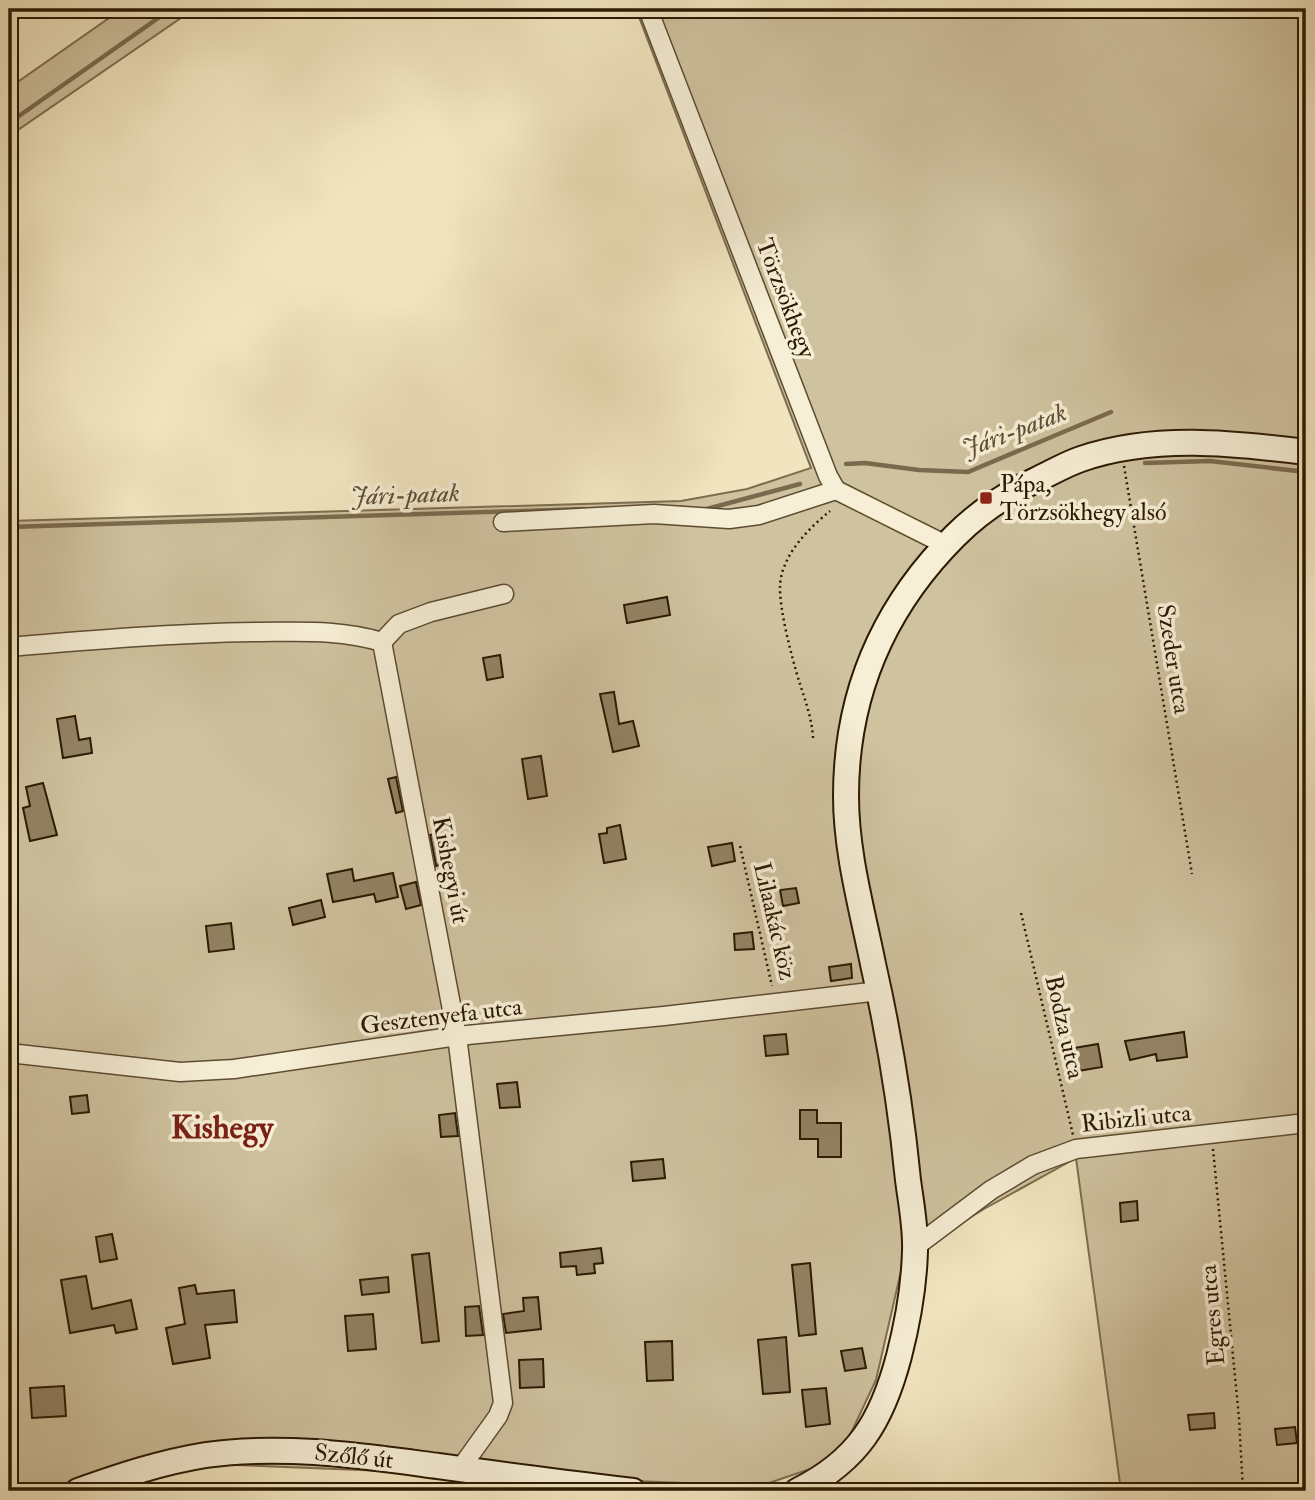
<svg xmlns="http://www.w3.org/2000/svg" width="1315" height="1500" font-family="'IM FELL Double Pica',serif">
<style>
.green{fill:#cfc29f;stroke:#7d6e50;stroke-width:2}
.lines{fill:none;stroke-linecap:round;stroke-linejoin:round}
.stream{stroke:#7a6a4d;stroke-width:4.5}
.building{fill:#928364;stroke:#2b1902;stroke-width:2}
.minor-casing{stroke:#5c4c31;stroke-width:21}
.secondary-casing{stroke:#2b1902;stroke-width:28}
.path{stroke:#2b1902;stroke-width:2.5;stroke-dasharray:2 3.5;stroke-linecap:butt}
.minor{stroke:#f6eed5;stroke-width:18}
.secondary{stroke:#f6eed5;stroke-width:24}
.poi-dot{fill:#8f2418;stroke:#f6eed5;stroke-width:2.5}
.labels{text-anchor:middle;stroke-width:7;stroke-linejoin:round;paint-order:stroke}
.street-label{font-size:24px;fill:#2b1902;stroke:#f6eed5}
.poi-label{font-size:24px;fill:#2b1902;stroke:#f6eed5;text-anchor:start}
.water-label{font-size:26px;font-style:italic;fill:#5f4f34;stroke:#f6eed5}
.district-label{font-size:32px;font-weight:bold;fill:#7a1f14;stroke:#f6eed5}
</style>
<rect width="100%" height="100%" fill="#f1e5bf"/>
<filter id="stains"><feTurbulence type="fractalNoise" baseFrequency=".00286" numOctaves="4"/><feColorMatrix values="0 0 0 0 .2 0 0 0 0 .09 0 0 0 0 .02 0 0 0 .5 -.17"/></filter>
<radialGradient id="worn" r=".72"><stop offset=".6" stop-color="#630" stop-opacity="0"/><stop offset="1" stop-color="#630" stop-opacity=".3"/></radialGradient>
<g class="green">
<polygon points="122,9 194,9 9,136 9,88"/>
<polygon points="636,9 1306,9 1306,1491 1121,1491 1076,1158 984,1209 904,1258 876,1380 851,1433 828,1463 760,1486 186,1463 121,1491 9,1491 9,521 681,501 747,489 811,468"/>
</g>
<g class="lines">
<g class="stream">
<polyline points="9,123 171,9"/>
<polyline points="1145,463 1210,461 1306,472"/>
<polyline points="846,464 865,463 919,470 968,472 1111,412"/>
<polyline points="703,510 800,484"/>
<polyline points="9,527 585,509"/>
</g>
</g>
<g class="building">
<polygon points="667,597 670,615 627,623 624,605"/>
<polygon points="500,655 503,677 487,680 483,658"/>
<polygon points="614,692 619,724 633,721 639,746 613,752 600,694"/>
<polygon points="75,716 79,740 90,738 92,753 63,758 57,719"/>
<polygon points="541,756 547,796 528,799 522,759"/>
<polygon points="396,777 403,811 396,813 388,779"/>
<polygon points="43,783 57,835 30,841 23,808 30,806 26,787"/>
<polygon points="620,825 626,859 604,863 599,834 607,833 607,828"/>
<polygon points="444,832 452,862 436,866 430,835"/>
<polygon points="732,843 735,861 712,866 708,847"/>
<polygon points="352,869 354,881 393,873 398,897 376,902 374,894 333,902 327,874"/>
<polygon points="416,882 421,905 406,909 400,886"/>
<polygon points="796,888 799,903 783,906 780,890"/>
<polygon points="321,900 325,917 293,925 289,908"/>
<polygon points="231,923 234,949 209,952 206,926"/>
<polygon points="752,932 754,949 735,950 734,934"/>
<polygon points="851,964 852,978 831,981 829,967"/>
<polygon points="1184,1032 1187,1057 1157,1061 1156,1054 1130,1060 1125,1041"/>
<polygon points="786,1034 788,1054 766,1056 764,1036"/>
<polygon points="1098,1044 1102,1067 1078,1071 1074,1048"/>
<polygon points="517,1082 520,1107 500,1108 497,1084"/>
<polygon points="87,1095 89,1112 72,1114 70,1097"/>
<polygon points="800,1110 817,1110 817,1123 841,1123 841,1157 818,1157 818,1139 800,1139"/>
<polygon points="455,1113 458,1136 441,1137 439,1115"/>
<polygon points="663,1159 665,1178 633,1181 631,1162"/>
<polygon points="1137,1201 1138,1220 1121,1222 1120,1203"/>
<polygon points="112,1234 117,1259 100,1262 96,1237"/>
<polygon points="601,1248 603,1263 594,1264 595,1273 577,1275 576,1266 561,1267 560,1253"/>
<polygon points="429,1253 439,1341 422,1343 412,1255"/>
<polygon points="810,1263 816,1334 799,1336 792,1265"/>
<polygon points="86,1276 92,1309 131,1300 137,1329 116,1333 114,1325 70,1333 61,1280"/>
<polygon points="388,1277 389,1292 362,1295 360,1280"/>
<polygon points="195,1285 197,1294 234,1290 237,1322 205,1325 210,1358 173,1364 166,1328 185,1324 179,1288"/>
<polygon points="538,1297 541,1329 506,1333 503,1314 524,1311 523,1298"/>
<polygon points="479,1306 483,1335 466,1336 465,1307"/>
<polygon points="373,1314 376,1349 348,1351 345,1316"/>
<polygon points="786,1337 790,1392 763,1394 758,1340"/>
<polygon points="672,1341 673,1380 647,1381 645,1342"/>
<polygon points="862,1348 866,1368 845,1371 841,1351"/>
<polygon points="543,1359 544,1387 520,1388 519,1360"/>
<polygon points="64,1386 66,1416 32,1418 30,1388"/>
<polygon points="826,1388 830,1424 806,1427 802,1390"/>
<polygon points="1214,1413 1215,1428 1190,1430 1188,1415"/>
<polygon points="1295,1427 1297,1443 1277,1445 1275,1429"/>
</g>
<g class="lines">
<defs>
<g id="minor">
<polyline points="648,9 828,476 836,490 946,545"/>
<polyline points="503,522 654,514 729,519 759,515 836,490"/>
<polyline points="382,642 457,1036 503,1403 498,1416 460,1469"/>
<polyline points="382,642 399,624 431,612 504,594"/>
<path d="M9,647C91,640 173,633 255,632C300,632 339,629 382,642"/>
<polyline points="9,1053 180,1072 234,1069 457,1036 664,1016 879,991"/>
<polyline points="915,1247 991,1190 1033,1165 1076,1149 1306,1123"/>
</g>
<g id="secondary">
<path d="M78,1491C120,1476 162,1462 206,1455C283,1444 362,1456 438,1466C503,1475 568,1483 633,1491"/>
<path d="M797,1491C858,1461 882,1421 899,1356C908,1321 914,1287 915,1251C916,1228 911,1203 908,1180C901,1108 889,1035 873,964C862,909 846,853 846,796C846,694 883,608 955,536C979,512 1006,494 1036,480C1051,473 1066,464 1081,459C1153,434 1233,443 1306,452"/>
</g>
</defs>
<use href="#minor" class="minor-casing"/>
<use href="#secondary" class="secondary-casing"/>
<g class="path">
<polyline points="1124,466 1192,874"/>
<path d="M813,738C812,718 805,700 799,681C792,658 779,609 780,585C782,555 808,529 830,511"/>
<polyline points="740,846 772,986"/>
<polyline points="1021,913 1073,1135"/>
<polyline points="1213,1149 1239,1418 1243,1491"/>
</g>
<use href="#minor" class="minor"/>
<use href="#secondary" class="secondary"/>
</g>
<rect class="poi-dot" x="979" y="491" width="14" height="14" rx="3.5"/>
<g class="labels">
<g class="street-label">
<text transform="translate(786 298) rotate(69)" y="8">Törzsökhegy</text>
<text transform="translate(1174 659) rotate(81)" y="8">Szeder utca</text>
<text transform="translate(451 870) rotate(79)" y="8">Kishegyi út</text>
<text transform="translate(775 921) rotate(77)" y="8">Lilaakác köz</text>
<text transform="translate(441 1016) rotate(-7)" y="8">Gesztenyefa utca</text>
<text transform="translate(1065 1027) rotate(77)" y="8">Bodza utca</text>
<text transform="translate(1136 1118) rotate(-6)" y="8">Ribizli utca</text>
<text transform="translate(1212 1315) rotate(-95)" y="8">Egres utca</text>
<text transform="translate(354 1456) rotate(6)" y="8">Szőlő út</text>
</g>
<g class="poi-label">
<text x="1000" y="492">Pápa,<tspan x="1000" dy="28">Törzsökhegy alsó</tspan></text>
</g>
<g class="water-label">
<text transform="translate(1014 430) rotate(-21)" y="9">Jári-patak</text>
<text transform="translate(405 494) rotate(-2)" y="9">Jári-patak</text>
</g>
<g class="district-label">
<text x="222" y="1138">Kishegy</text>
</g>
</g>
<rect width="1315" height="1500" fill="none" stroke="#f1e5bf" stroke-width="35"/>
<rect x="10" y="10" width="1294" height="1479" fill="none" stroke="#2b1902" stroke-width="3.5"/>
<rect x="18" y="18" width="1280" height="1465" fill="none" stroke="#2b1902" stroke-width="2"/>
<rect width="100%" height="100%" filter="url(#stains)"/>
<rect width="100%" height="100%" fill="url(#worn)"/>
</svg>
